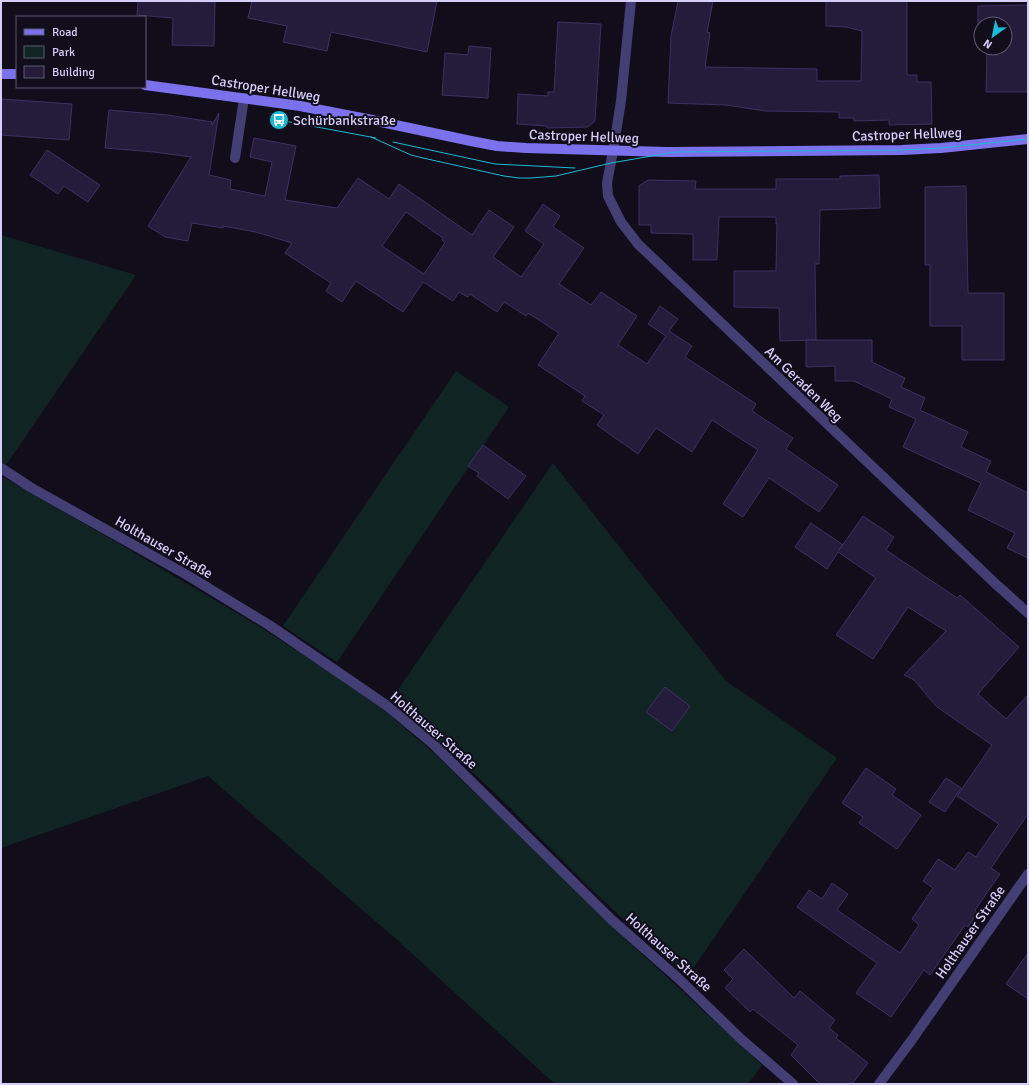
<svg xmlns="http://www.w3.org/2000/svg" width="1029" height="1085" font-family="Signika,sans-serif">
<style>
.green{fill:#112424}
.building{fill:#241c3a;stroke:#3d3163;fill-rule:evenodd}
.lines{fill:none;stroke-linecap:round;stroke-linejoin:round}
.service{stroke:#433e74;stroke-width:10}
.minor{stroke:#433e74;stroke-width:10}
.secondary{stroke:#7b71ed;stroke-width:10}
.tram{stroke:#1cbad7;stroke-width:1}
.labels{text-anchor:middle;stroke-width:4;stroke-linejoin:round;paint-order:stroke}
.street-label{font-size:14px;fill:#d5cef9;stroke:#110d1b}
.poi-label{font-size:14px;fill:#d5cef9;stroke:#110d1b;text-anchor:start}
</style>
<rect width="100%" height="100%" fill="#110d1b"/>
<g class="green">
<polygon points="1,235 136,275 6,465 1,462"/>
<polygon points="456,371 509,407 337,662 283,626"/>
<polygon points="553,463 726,681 837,758 688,976 637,932 588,886 498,796 442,744 391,700"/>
<polygon points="1,476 106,536 262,628 331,673 385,711 435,754 629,942 762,1065 748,1084 555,1084 396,939 208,776 1,848"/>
</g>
<g class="building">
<polygon points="138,1 215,2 214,46 172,45 173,18 137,15"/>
<polygon points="252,1 437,1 427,52 331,32 327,51 283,42 287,26 248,18"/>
<polygon points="678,1 713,1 707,32 710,33 705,67 817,69 817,81 861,81 862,31 846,27 826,26 826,1 907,1 907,75 917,75 917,82 931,82 932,124 889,125 889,120 854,121 854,118 839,118 839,112 765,111 726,105 668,103 671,36"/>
<polygon points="1028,5 1028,92 986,92 987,48 1005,48 1005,24 978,25 978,6"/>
<polygon points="558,22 601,24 595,121 588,127 547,128 547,126 517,124 518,94 548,96 548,92 554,92"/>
<polygon points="469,46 491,48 488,98 442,95 445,53 468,55"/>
<polygon points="1,99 72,104 69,140 1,135"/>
<path d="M109,110L168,115L212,122V125L219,113L209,175L231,180L230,189L265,196L272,162L250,157L254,138L296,146L285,200L337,208L358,178L389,199L399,184L472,235L489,210L514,227L493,257L521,277L544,244L525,231L543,204L560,216L553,227L584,248L559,284L591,305L601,292L637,316L618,345L647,364L666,336L648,324L660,306L678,319L669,331L692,346L685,357L756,404L752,411L793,438L786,449L838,485L819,512L769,478L743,517L723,504L758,450L712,420L692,452L656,428L638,454L597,425L604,415L582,401L585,396L538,365L559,333L528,313L526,316L504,302L497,312L470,294L468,297L459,292L453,301L423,282L403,312L356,281L342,302L326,291L331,283L285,253L292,243L256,232L223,226V228L192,223L188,241L165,237L148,226L191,157L154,152L105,148ZM406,212L443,238L442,240L445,243L424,274L382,246Z"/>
<polygon points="47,150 100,185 88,202 64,186 58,194 30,175"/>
<polygon points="879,175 880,208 820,210 819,264 815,264 816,340 780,341 779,308 734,307 734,271 776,271 777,224 776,224 776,217 719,217 717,260 693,260 693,234 651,233 651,225 639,225 639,186 648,180 696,181 695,189 776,189 776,179 840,179 840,176"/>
<polygon points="966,186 968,293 1004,293 1004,360 962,360 962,326 930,326 930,265 925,265 925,187"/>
<polygon points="806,340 872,340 872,362 905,378 901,387 925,398 920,410 968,432 961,447 991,461 986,472 1028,493 1028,558 1007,548 1015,533 968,510 981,483 903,447 916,419 889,407 892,399 854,381 835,381 835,366 806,367"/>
<polygon points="483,445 526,476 508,499 477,476 479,473 468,466"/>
<polygon points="863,516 894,537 886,550 957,598 960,595 1019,647 978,694 1006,719 1028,695 1028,814 991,868 1000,874 975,910 977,913 968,927 965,925 930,975 924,970 891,1017 856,993 877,963 797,907 809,890 822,899 832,883 848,894 837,910 900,953 919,925 912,919 933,888 923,881 938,859 955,870 968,852 976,857 999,824 957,796 992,745 937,707 914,680 904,675 946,631 908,607 873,659 836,635 876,578 838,552 827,569 795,547 811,523 843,545 839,550"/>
<polygon points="665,687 690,706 672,731 646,712"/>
<polygon points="866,768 896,789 892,795 921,815 897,849 859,823 863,817 842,803"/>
<polygon points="946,778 961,788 945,812 929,802"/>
<polygon points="744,949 794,998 800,991 835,1020 829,1028 838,1035 836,1038 868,1063 852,1084 820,1084 791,1055 798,1045 753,1009 750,1012 725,988 733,979 724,970"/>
<polygon points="1028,953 1028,999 1006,984"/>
</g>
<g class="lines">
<g class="service">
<polyline points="235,158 244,98"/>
<polyline points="1,468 30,487 187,575 269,625 386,705 432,743 612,920 678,978 741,1039 793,1084"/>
</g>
<g class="minor">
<polyline points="631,1 621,101 613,151 607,183 608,196 621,222 638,244 998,586 1028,613"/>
<polyline points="879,1084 911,1041 1028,874"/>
</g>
<g class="secondary">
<polyline points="1,74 17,74"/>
<polyline points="145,85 300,106 367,119 471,141 497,146 526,148 667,152 902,150 941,148 1028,139"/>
</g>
<g class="tram">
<polyline points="279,120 376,138"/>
<polyline points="371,137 411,155 423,158 504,176 519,178 531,178 556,176 611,163 675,152 902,150 941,148 1028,139"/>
<polyline points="393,142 495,164 575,168"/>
</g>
</g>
<defs>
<symbol id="bus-disc" viewBox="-11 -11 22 22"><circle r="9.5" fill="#1cbad7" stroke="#110d1b"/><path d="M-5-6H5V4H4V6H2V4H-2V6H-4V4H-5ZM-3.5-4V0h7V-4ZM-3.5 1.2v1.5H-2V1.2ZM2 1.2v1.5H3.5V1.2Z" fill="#fff"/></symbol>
</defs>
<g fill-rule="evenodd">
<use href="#bus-disc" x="268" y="109" width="22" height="22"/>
</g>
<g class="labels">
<g class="street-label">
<text transform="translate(266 88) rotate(9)" y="5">Castroper Hellweg</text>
<text transform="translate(907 134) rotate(-2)" y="5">Castroper Hellweg</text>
<text transform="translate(584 136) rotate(2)" y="5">Castroper Hellweg</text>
<text transform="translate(804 384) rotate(44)" y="5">Am Geraden Weg</text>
<text transform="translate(164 547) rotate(30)" y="5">Holthauser Straße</text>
<text transform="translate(434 730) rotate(41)" y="5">Holthauser Straße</text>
<text transform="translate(970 932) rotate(-55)" y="5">Holthauser Straße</text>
<text transform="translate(669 952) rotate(42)" y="5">Holthauser Straße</text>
</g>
<g class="poi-label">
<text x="293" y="125">Schürbankstraße</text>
</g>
</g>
<rect width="1029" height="1085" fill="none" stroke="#d5cef9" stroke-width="4"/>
<rect x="16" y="16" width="130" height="72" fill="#110d1b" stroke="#5f5a74"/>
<rect x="24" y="29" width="20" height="6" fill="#7b71ed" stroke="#5f5a74"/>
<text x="52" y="36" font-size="12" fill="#d5cef9">Road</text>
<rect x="24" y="46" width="20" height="12" fill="#112424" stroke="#5f5a74"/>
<text x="52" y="56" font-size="12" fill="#d5cef9">Park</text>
<rect x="24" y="66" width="20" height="12" fill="#241c3a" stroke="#5f5a74"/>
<text x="52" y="76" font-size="12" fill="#d5cef9">Building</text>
<g transform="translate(993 36) rotate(213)"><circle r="19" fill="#110d1b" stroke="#5f5a74"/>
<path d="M0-3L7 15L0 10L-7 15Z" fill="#1cbad7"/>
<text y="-6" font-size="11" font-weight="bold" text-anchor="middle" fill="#d5cef9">N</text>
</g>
</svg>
